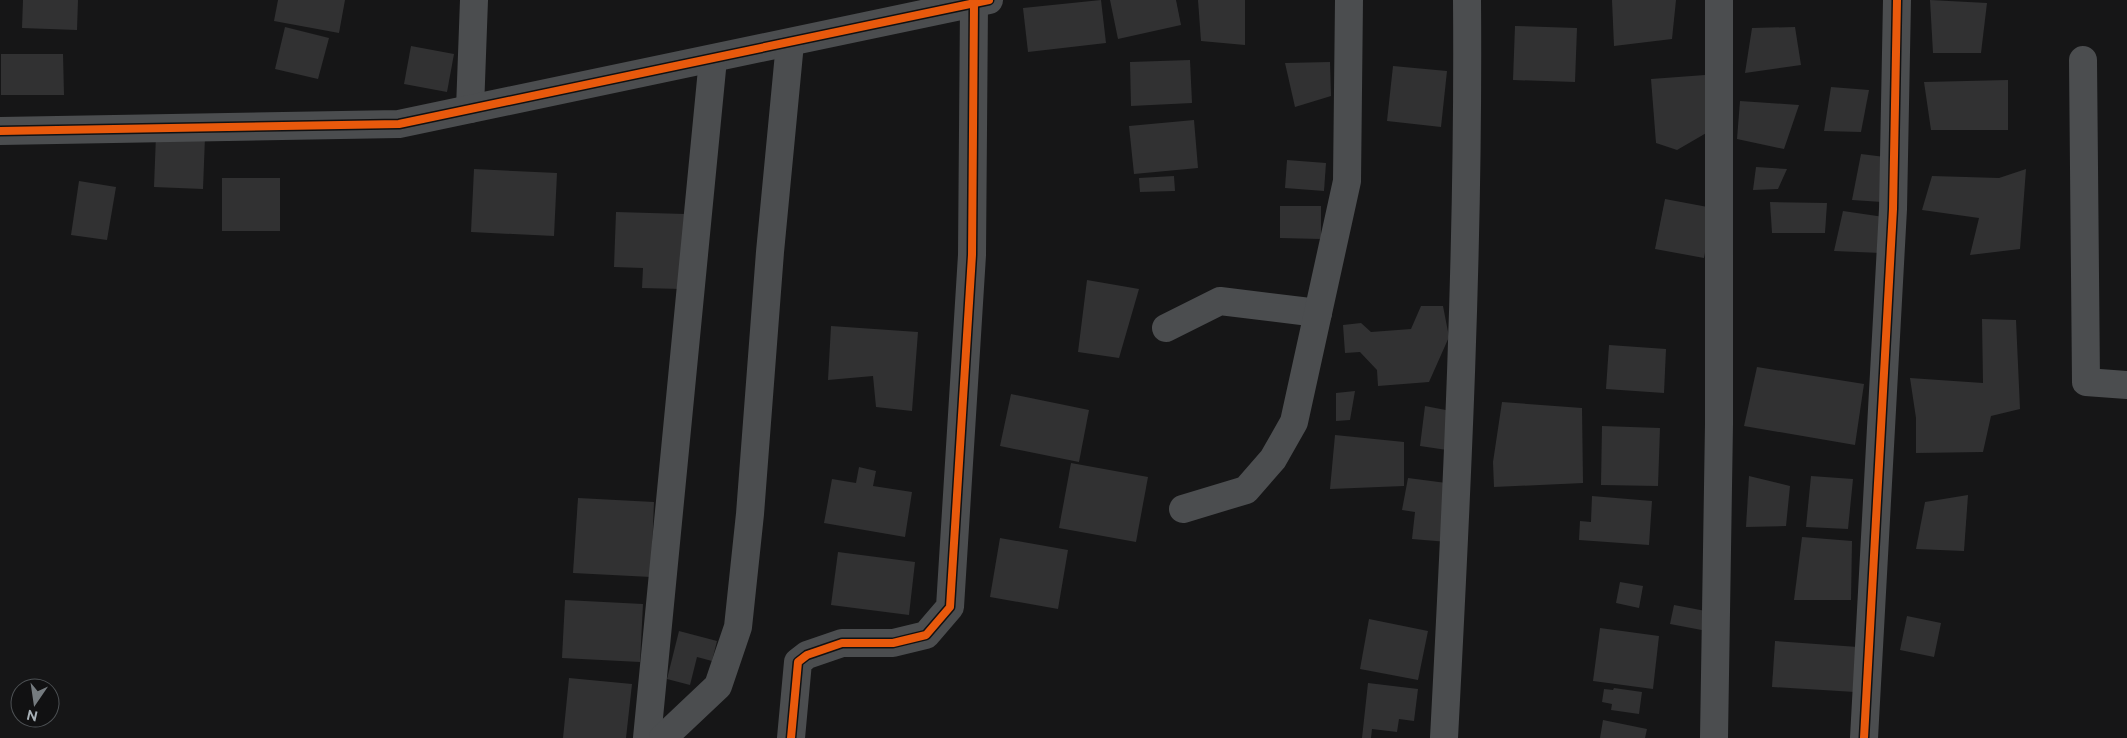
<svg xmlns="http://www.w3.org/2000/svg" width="2127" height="738" font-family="Raleway,sans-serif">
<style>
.building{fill:#313132}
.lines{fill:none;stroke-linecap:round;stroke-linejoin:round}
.minor{stroke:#4b4d4f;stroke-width:28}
.cycleway-casing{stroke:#111112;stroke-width:11}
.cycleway{stroke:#e8590c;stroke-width:8}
</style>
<rect width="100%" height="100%" fill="#161617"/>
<g class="building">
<polygon points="23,0 78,0 77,30 22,28"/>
<polygon points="278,0 345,0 339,33 274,21"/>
<polygon points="1101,0 1106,43 1028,52 1023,8"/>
<polygon points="1110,0 1176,0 1181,25 1118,39"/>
<polygon points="1198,0 1245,0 1245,45 1201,41"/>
<polygon points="1612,0 1676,0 1672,39 1614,46"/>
<polygon points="1930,0 1987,3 1981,53 1933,53"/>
<polygon points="1515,26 1577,28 1575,82 1513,80"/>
<polygon points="285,27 329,38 318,79 275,69"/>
<polygon points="1795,27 1801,65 1745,73 1752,28"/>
<polygon points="411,46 454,54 447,92 404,84"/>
<polygon points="1,54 63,54 64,95 1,95"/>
<polygon points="1190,60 1192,103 1131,106 1130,62"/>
<polygon points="1330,62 1331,96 1295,107 1285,63"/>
<polygon points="1393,66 1447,71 1441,127 1387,121"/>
<polygon points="1705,75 1708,132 1677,150 1656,143 1651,79"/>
<polygon points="2008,80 2008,130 1931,130 1924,82"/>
<polygon points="1831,87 1869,90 1861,132 1824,131"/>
<polygon points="1740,101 1799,105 1784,149 1737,139"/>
<polygon points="1194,120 1198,168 1134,174 1129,126"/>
<polygon points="156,135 205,137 203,189 154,187"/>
<polygon points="1861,154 1885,157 1882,202 1852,200"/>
<polygon points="1287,160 1326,163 1324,191 1285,188"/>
<polygon points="1756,167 1787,169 1778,189 1753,190"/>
<polygon points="474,169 557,173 554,236 471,232"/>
<polygon points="2026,169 2020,249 1970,255 1979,218 1922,210 1932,176 1999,178"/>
<polygon points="1174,176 1175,191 1140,192 1139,178"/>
<rect x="222" y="178" width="58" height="53"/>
<polygon points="79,181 116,187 107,240 71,235"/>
<polygon points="1665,199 1713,208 1704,258 1655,249"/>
<polygon points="1770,202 1827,203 1825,233 1772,233"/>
<polygon points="1280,206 1321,206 1321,239 1280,238"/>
<polygon points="1843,211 1884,217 1881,253 1834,251"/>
<polygon points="616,212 685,214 682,289 642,288 643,268 614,267"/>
<polygon points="1087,280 1139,289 1119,358 1078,352"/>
<polygon points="1421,306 1443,306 1449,337 1429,382 1378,386 1377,370 1360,352 1345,353 1343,325 1361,323 1371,332 1411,329"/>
<polygon points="1982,319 2016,320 2020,409 1991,416 1983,452 1916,453 1916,418 1910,378 1983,383"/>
<polygon points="831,326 918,332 912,411 876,407 873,376 828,380"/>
<polygon points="1609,345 1666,349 1664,393 1606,389"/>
<polygon points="1757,367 1864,384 1855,445 1744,426"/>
<polygon points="1355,391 1350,420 1336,421 1336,393"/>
<polygon points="1011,394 1089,410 1079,462 1000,446"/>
<polygon points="1502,402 1582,408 1583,483 1494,487 1493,462"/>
<polygon points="1425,406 1451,411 1447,450 1420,446"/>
<polygon points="1602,426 1660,428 1658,486 1601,485"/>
<polygon points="1335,435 1404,442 1404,486 1330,489"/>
<polygon points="1071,463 1148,477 1136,542 1059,528"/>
<polygon points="859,467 876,471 873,486 912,492 905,537 824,523 832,479 856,483"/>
<polygon points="1749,476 1790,486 1786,526 1746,527"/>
<polygon points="1811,476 1853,479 1848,529 1806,527"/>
<polygon points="1408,478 1454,484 1448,542 1412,539 1415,512 1402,510"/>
<polygon points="1968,495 1964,551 1916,549 1925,502"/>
<polygon points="1592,496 1652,501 1649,545 1579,540 1580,521 1591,522"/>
<polygon points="578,498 654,502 651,577 573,573"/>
<polygon points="1802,537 1852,541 1851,600 1794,600"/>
<polygon points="1000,538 1068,550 1058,609 990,597"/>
<polygon points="838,552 915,562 909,615 831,605"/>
<polygon points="1620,582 1643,586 1639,608 1616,603"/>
<polygon points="565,600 643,604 640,662 562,658"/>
<polygon points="1674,605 1711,612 1707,631 1670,624"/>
<polygon points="1907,616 1941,623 1934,657 1900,650"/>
<polygon points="1369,619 1428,631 1418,680 1360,669"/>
<polygon points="1600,628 1659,636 1653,689 1593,681"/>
<polygon points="679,631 717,641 712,661 697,657 690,685 667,679"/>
<polygon points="1775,641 1858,647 1855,692 1772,687"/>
<polygon points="569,678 632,684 626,738 563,738"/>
<polygon points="1368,683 1418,689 1414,721 1399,719 1397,732 1372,729 1371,738 1362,738"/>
<polygon points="1614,688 1642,692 1639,714 1611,710 1612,704 1602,702 1604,689 1613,690"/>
<polygon points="1603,720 1647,729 1645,738 1600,738"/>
</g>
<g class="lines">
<g class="minor">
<polyline points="2083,60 2086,382 2127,385"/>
<polyline points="470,109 474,0"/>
<polyline points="0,131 399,124 989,0"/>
<polyline points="1166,328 1220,301 1318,313"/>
<polyline points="1183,509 1246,490 1273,459 1294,422 1347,181 1349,0"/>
<polyline points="647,738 713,59"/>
<polyline points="663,738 718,686 738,627 750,514 770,252 790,43"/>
<polyline points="791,738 798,662 807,655 842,643 893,643 926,635 950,607 972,255 974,4"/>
<path d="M1444,738C1457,492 1469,246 1467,0"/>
<polyline points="1714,738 1719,424 1719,0"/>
<polyline points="1864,738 1893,209 1897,0"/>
</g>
<defs>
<g id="cycleway">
<polyline points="0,131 399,124 989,0"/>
<polyline points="791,738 798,662 807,655 842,643 893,643 926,635 950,607 972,255 974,4"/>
<polyline points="1864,738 1893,209 1897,0"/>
</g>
</defs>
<use href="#cycleway" class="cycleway-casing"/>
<use href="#cycleway" class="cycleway"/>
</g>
<g transform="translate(35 703) rotate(193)"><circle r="24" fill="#111112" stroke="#4d5154"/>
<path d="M0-4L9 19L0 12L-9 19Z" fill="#757b7f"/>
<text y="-8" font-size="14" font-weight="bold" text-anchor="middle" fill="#a8b1b7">N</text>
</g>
</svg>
